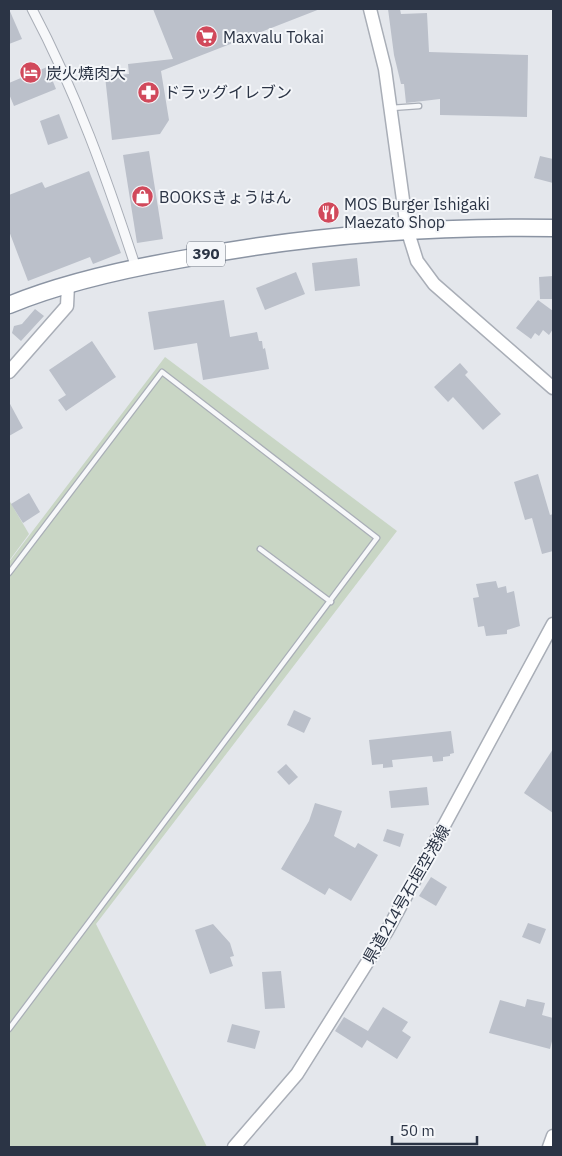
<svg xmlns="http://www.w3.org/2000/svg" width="562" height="1156" font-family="'IBM Plex Sans','Noto Sans JP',sans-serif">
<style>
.green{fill:#c9d6c5}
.building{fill:#bbc0ca}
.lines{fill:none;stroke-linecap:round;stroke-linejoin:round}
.lane-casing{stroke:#a9aeb7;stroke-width:7}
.street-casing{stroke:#a9aeb7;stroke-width:11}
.secondary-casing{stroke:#a9aeb7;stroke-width:15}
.highway-casing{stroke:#8b94a3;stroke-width:19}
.lane{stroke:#f7f8fa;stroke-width:4.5}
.street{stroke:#f7f8fa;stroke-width:9}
.secondary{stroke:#fff;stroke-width:12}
.highway{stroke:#fff;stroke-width:16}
.labels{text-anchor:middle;stroke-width:4;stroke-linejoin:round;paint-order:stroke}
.shield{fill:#f4f6f9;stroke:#676e7b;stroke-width:1}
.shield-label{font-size:15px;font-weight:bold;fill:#2b3445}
.poi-label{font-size:16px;fill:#2b3445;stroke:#f4f6f9;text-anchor:start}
.street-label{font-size:16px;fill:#2b3445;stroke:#f4f6f9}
</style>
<rect width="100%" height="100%" fill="#e4e7ec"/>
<g class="green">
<polygon points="165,357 397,531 96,924 207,1147 9,1147 9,562"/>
<polygon points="9,500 29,534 9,561"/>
</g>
<g class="building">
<polygon points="9,9 22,39 9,44"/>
<polygon points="153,9 320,9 161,71 169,120 160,134 112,140 105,76 129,74 128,64 173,59"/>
<polygon points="388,9 400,9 401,14 427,13 429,52 528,55 527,117 440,115 440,99 406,103 404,84 401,84 394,55"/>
<polygon points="47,67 56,89 14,106 9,94 9,83"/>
<polygon points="59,114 68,138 48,145 40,121"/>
<polygon points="149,151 163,239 137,243 123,155"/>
<polygon points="540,156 553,159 553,183 534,178"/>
<polygon points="89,171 121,253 93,264 90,257 28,281 9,231 9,195 42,182 45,188"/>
<polygon points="357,258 360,286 315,291 312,263"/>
<polygon points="296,272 305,294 265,310 256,288"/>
<polygon points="553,276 553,299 540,299 539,277"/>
<polygon points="224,300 230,337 257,332 259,341 262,341 263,349 265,348 269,369 203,380 197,343 154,350 148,312"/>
<polygon points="538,300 553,311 553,329 549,335 543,330 539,336 535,333 531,339 516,328"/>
<polygon points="35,309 44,316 21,341 12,333 14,326 22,324"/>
<polygon points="92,341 116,377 66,411 58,400 66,395 49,370"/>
<polygon points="460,363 468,372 465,375 501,414 483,430 453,397 448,402 434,387"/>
<polygon points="9,402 23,428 9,436"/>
<polygon points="538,474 550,515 553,514 553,551 542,554 532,518 525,520 514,482"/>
<polygon points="29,493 40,512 23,523 11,504"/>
<polygon points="496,581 498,588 506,586 507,593 514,591 520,626 507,630 507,634 486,636 484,626 478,627 473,598 479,597 476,584"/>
<polygon points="294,710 311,718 304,733 287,725"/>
<polygon points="451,731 454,753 450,754 450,756 443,757 443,761 433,762 432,756 392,760 393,767 383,768 383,764 372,765 369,740"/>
<polygon points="553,749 553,813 524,793"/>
<polygon points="286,764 298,777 289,785 277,772"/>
<polygon points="427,787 429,805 391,808 389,791"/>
<polygon points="315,803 342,811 334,836 355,848 358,843 378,855 351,901 329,888 325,895 281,869 309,821"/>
<polygon points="387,829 404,834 400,847 383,841"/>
<polygon points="431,877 447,887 436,906 419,896"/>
<polygon points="528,923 546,929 540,944 522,937"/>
<polygon points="213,924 230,943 234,956 230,957 233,966 210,974 195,930"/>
<polygon points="281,971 285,1008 265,1009 262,972"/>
<polygon points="527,999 545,1003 542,1015 553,1018 553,1037 550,1049 489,1033 500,1000 525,1007"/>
<polygon points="383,1007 408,1022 402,1031 411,1037 397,1059 367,1040 362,1048 335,1031 344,1017 368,1031"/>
<polygon points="232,1024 260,1031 255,1049 227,1042"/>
</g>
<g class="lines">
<defs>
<g id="lane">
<polyline points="391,108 419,106"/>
<polyline points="260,549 331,602"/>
<polyline points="9,573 162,372 377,538 9,1029"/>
</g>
<path id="street" d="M32,9C76,92 107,179 136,268"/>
<g id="secondary">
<polyline points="370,9 385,69 407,229 417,261 434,284 553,388"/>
<polyline points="9,372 67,306 68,285"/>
<polyline points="234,1147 297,1074 387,931 553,624"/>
<polyline points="549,1147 553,1136"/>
</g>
<path id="highway" d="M9,305C62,283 121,270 177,260C301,236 426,226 553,228"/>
</defs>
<use href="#lane" class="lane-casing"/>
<use href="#street" class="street-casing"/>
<use href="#secondary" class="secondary-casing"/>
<use href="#highway" class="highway-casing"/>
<use href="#lane" class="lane"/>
<use href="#street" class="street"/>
<use href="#secondary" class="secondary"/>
<use href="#highway" class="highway"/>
</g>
<defs>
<symbol id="supermarket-disc" viewBox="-11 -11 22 22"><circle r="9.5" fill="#d1495b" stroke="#f4f6f9"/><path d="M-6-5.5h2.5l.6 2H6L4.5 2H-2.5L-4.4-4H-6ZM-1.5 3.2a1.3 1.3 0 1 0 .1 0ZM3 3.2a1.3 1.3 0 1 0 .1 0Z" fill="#fff"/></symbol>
<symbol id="hotel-disc" viewBox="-11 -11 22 22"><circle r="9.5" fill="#d1495b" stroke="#f4f6f9"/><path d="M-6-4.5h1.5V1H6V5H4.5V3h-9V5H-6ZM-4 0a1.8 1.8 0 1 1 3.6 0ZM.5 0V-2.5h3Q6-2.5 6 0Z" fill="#fff"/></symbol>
<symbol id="pharmacy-disc" viewBox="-11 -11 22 22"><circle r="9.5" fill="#d1495b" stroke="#f4f6f9"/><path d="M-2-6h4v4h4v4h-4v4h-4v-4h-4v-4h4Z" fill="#fff"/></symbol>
<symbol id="shop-disc" viewBox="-11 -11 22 22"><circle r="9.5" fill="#d1495b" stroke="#f4f6f9"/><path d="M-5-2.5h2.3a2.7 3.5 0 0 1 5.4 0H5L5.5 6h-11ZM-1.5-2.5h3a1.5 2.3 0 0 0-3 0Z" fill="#fff"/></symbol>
<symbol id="restaurant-disc" viewBox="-11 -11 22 22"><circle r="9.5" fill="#d1495b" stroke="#f4f6f9"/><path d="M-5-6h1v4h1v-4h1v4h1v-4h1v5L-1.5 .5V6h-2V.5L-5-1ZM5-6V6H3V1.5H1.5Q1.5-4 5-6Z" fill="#fff"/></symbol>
</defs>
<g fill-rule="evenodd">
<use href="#supermarket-disc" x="194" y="24" width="25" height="25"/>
<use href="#hotel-disc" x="18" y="60" width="25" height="25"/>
<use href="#pharmacy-disc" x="136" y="80" width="25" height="25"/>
<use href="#shop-disc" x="130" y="184" width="25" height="25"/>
<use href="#restaurant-disc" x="316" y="200" width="25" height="25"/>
</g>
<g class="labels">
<rect class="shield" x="187" y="241.5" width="38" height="25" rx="4"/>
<g class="shield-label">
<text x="206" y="259">390</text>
</g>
<g class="poi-label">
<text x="223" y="43">Maxvalu Tokai</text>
<text x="46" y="79">炭火燒肉大</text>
<text x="164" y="98">ドラッグイレブン</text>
<text x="159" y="203">BOOKSきょうはん</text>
<text x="344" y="210">MOS Burger Ishigaki<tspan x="344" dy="18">Maezato Shop</tspan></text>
</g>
<g class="street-label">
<text transform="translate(406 894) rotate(-60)" y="6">県道214号石垣空港線</text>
</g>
</g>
<rect width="562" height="1156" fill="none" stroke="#2b3445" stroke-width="20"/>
<path d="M392 1136v8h85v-8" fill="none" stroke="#2b3445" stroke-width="2.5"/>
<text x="400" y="1136" font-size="15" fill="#2b3445" stroke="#f4f6f9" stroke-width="4" paint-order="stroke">50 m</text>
</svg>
